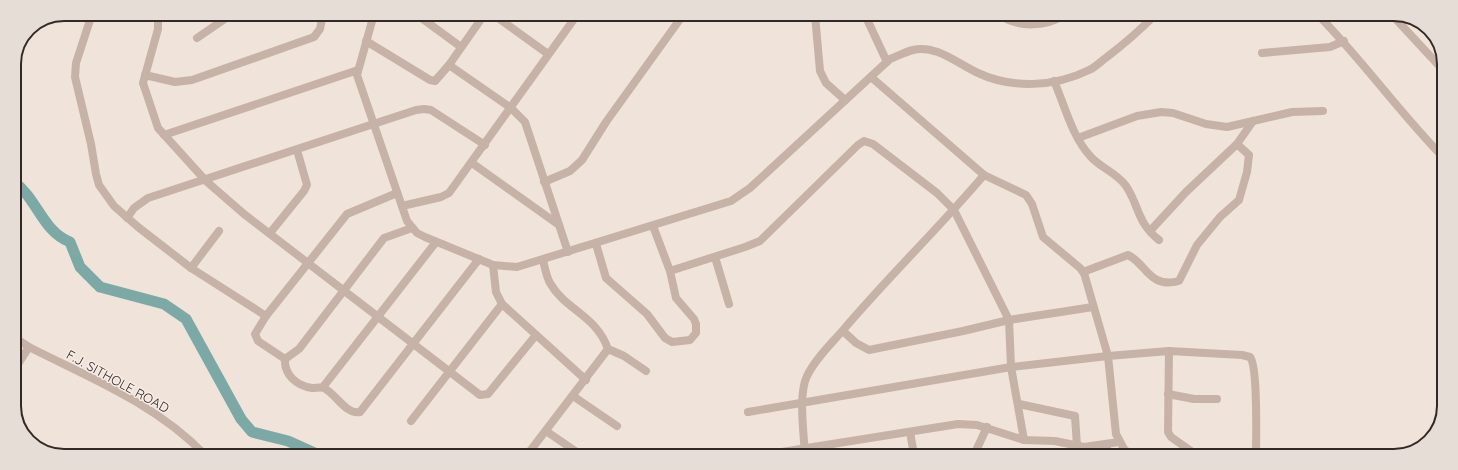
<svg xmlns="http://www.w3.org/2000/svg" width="1458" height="470" font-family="Quicksand,sans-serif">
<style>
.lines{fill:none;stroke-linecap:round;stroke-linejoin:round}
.river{stroke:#7ca9a6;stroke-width:11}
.minor{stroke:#c6b2a7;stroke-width:8}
.labels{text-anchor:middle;stroke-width:3;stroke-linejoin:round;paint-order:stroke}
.street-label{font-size:13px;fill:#332927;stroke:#f7ede6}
.rim{fill:none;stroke:#332927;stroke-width:2}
</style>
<rect width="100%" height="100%" fill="#efe3da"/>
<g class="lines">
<path class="river" d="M14,182C37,198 42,231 70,242L80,267L100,287L164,304L186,319L241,419L252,432L288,441L319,455"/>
<g class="minor">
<polyline points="92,14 76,63 75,77 91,144 96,174 99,185 114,206 138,227 191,268 266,316"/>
<polyline points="158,14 158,29 143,83 158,128 206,181 244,214 480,395 488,394 536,335"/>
<path d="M374,14L357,75L407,221L417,233L425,237L493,265L517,267L731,201L750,188L890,59C898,56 905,52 913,50C936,44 958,64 978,73C1012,89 1055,87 1089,70C1096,67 1101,61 1107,57C1124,44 1140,30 1155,15"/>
<polyline points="416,14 461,47"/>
<polyline points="494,15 548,54"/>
<polyline points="815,15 820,71 826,83 845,100"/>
<polyline points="865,15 887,62"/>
<path d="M999,15C1019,28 1045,27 1064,15"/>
<path d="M1319,16C1363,61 1399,112 1443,157"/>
<polyline points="1393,16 1444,71"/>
<polyline points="197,38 232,14"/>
<polyline points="366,41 430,80 435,81 449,65 484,15"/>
<polyline points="1262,53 1330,47 1344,41"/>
<polyline points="449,65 511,108 525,122 568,252"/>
<polyline points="145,75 175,82 192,80 314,37 320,29 323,14"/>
<polyline points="871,77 984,175 1026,195 1032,204 1043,237 1080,268 1084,273 1108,356 1116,434 1124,449 1132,456"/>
<path d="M1054,81C1065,106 1072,137 1091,157C1101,168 1117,173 1126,186C1139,205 1137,223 1159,240"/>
<polyline points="164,135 358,70"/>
<polyline points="1078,138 1137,116 1161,112 1173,113 1206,124 1227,127 1292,112 1323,111"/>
<polyline points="472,163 559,225"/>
<polyline points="544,182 570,171 582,160 606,122 683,15"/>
<path d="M397,193L347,214L266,316L255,334L258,341L285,359C284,375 297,386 312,388C316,388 321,387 324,388C336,394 346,415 360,412L479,259"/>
<polyline points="402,206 441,197 449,193 577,15"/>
<polyline points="127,218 134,208 148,198 416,110 424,109 431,110 485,145"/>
<polyline points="1150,231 1186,192 1237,144 1253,121"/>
<polyline points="270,233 304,191 307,185 297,150"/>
<polyline points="596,244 606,278 647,314 665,338 672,342 690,340 696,333 696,324 694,319 676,298 670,271 653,226"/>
<polyline points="715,257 729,304"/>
<polyline points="493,265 496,292 502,304 586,380"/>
<polyline points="191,268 219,231"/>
<polyline points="670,271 745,247 760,241 858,145 864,141 873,144 937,193 954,210 1009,320 1011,367 1024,440"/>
<path d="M1083,272L1128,255C1146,263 1149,289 1179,281L1197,245L1220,217L1239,200L1247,172L1249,155L1237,144"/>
<polyline points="843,331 856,343 869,350 963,331 1009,320 1093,307"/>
<path d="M14,337L29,347C90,378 156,404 204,454"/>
<polyline points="608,349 624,356 646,371"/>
<polyline points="1169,351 1168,432 1171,437 1198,456"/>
<polyline points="285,359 299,349 384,238 412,228"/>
<polyline points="14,370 29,347"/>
<polyline points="323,387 436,242"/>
<polyline points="1168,394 1194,399 1217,399"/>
<polyline points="573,396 617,426"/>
<polyline points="1019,404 1075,416 1077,446"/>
<path d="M748,412L1011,367L1108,356L1169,351L1242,355L1250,357C1258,366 1256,440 1256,456"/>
<polyline points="411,421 502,304"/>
<polyline points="546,431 581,455"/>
<polyline points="910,432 914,455"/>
<path d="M527,455L608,349C596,315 565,310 550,283C546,276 545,268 543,260"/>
<polyline points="763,455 958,424 977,425 1024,440 1055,441 1084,447 1119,442"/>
<path d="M805,455C804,435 798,394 807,376C815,359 832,343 844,329C889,276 939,228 984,175"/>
<polyline points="974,455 987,427"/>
<polyline points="1107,456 1107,444"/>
</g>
</g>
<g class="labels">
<g class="street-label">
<text transform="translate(118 381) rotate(29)" y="5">F.J. SITHOLE ROAD</text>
</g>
</g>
<path d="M0 0H1458V470H0ZM64 21H1394A43 43 0 0 1 1437 64V406A43 43 0 0 1 1394 449H64A43 43 0 0 1 21 406V64A43 43 0 0 1 64 21Z" fill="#e7ddd7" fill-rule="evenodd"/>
<path class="rim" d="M64 21H1394A43 43 0 0 1 1437 64V406A43 43 0 0 1 1394 449H64A43 43 0 0 1 21 406V64A43 43 0 0 1 64 21Z"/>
</svg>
